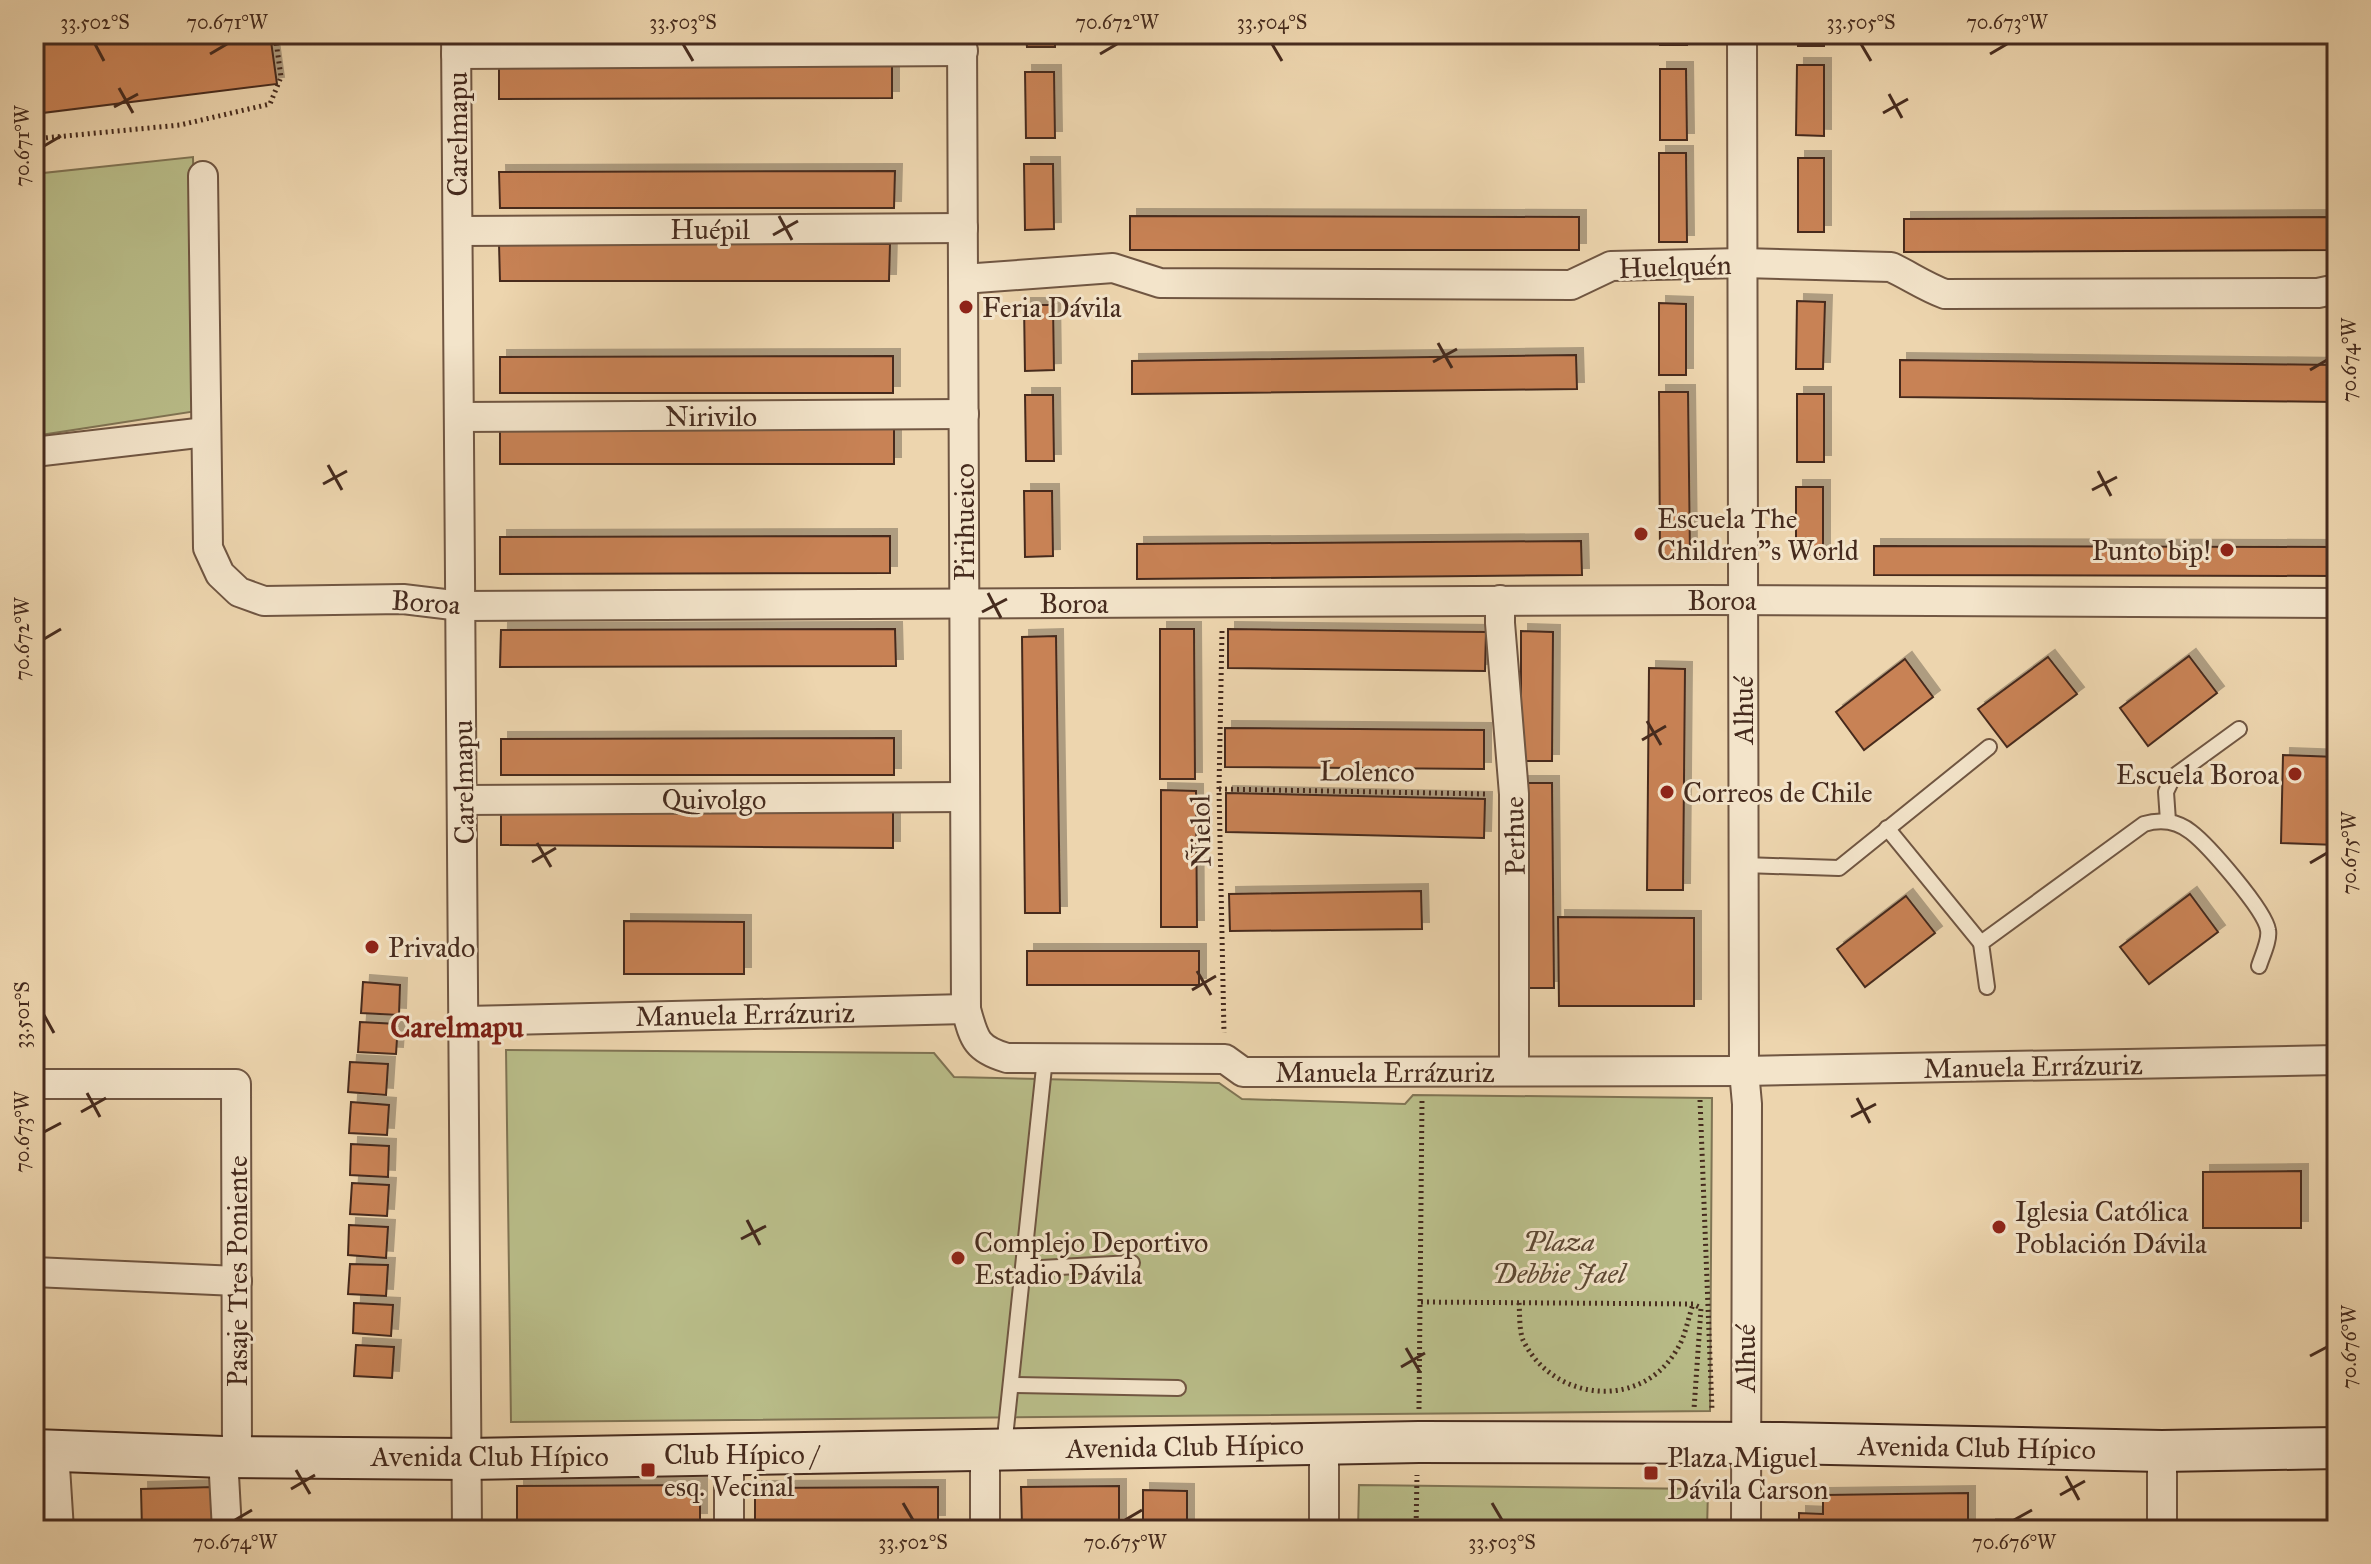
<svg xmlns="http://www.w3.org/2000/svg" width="2371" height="1564" font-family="'IM FELL Great Primer',serif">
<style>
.green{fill:#b9bd89;stroke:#807454;stroke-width:2}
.building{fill:#c88255;stroke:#462b1e;stroke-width:2;filter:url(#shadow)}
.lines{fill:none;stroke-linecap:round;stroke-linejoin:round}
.lane-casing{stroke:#705642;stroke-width:18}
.street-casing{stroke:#705642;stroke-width:32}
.secondary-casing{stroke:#462b1e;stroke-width:44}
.path{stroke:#462b1e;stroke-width:5;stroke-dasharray:2 4;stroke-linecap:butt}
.lane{stroke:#f3e4ca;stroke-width:14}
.street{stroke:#f3e4ca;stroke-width:28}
.secondary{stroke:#f3e4ca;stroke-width:40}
.ticks{fill:none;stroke:#462b1e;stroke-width:3}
.poi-dot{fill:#8f2418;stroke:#f3e4ca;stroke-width:3}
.labels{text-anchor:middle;stroke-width:6;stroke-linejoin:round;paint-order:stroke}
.street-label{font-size:28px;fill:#462b1e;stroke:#f3e4ca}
.poi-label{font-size:28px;fill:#462b1e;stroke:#f3e4ca;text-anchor:start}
.park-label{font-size:28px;font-style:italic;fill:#5d4833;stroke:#f3e4ca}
.neighbourhood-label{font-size:30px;font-weight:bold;fill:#7a1f14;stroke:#f3e4ca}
.neatline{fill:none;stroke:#462b1e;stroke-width:3}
.ticks-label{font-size:20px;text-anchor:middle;fill:#462b1e}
</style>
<defs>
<filter id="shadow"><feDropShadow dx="7" dy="-7" stdDeviation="0" flood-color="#0004"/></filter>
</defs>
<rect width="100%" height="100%" fill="#edd5ae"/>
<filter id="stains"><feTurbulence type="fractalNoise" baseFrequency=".0025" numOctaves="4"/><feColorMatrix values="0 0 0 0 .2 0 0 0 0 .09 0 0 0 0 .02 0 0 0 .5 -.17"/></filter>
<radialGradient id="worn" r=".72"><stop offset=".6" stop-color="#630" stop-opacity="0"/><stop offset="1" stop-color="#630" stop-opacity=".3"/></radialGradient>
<g class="green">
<polygon points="193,157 197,411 34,436 34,174"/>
<polygon points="506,1050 934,1053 954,1077 1219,1083 1242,1099 1405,1104 1413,1095 1712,1098 1710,1411 511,1422"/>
<polygon points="1359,1485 1708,1489 1707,1530 1358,1530"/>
</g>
<g class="building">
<polygon points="34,34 270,34 277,84 34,114"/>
<polygon points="1026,34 1055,34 1055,47 1027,47"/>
<polygon points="1129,34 1580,34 1580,40 1129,41"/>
<rect x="1660" y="34" width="27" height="11"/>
<rect x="1798" y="34" width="26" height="12"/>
<polygon points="1896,34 2337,34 2337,39 1896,41"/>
<polygon points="892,61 892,98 499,99 499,62"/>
<polygon points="1797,65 1824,65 1824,136 1796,135"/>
<polygon points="1660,69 1686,69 1687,140 1660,140"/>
<polygon points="1025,72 1054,72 1055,138 1026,138"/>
<polygon points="1659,153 1686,153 1687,242 1659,242"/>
<rect x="1798" y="158" width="26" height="74"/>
<polygon points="1024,164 1053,164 1054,229 1025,230"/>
<polygon points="895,171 894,208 500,208 499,172"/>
<polygon points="1130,216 1579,217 1579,250 1130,250"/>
<polygon points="2337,217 2337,250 1904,252 1904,219"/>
<polygon points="499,244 890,244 889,281 500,281"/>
<polygon points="1797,301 1825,302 1823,369 1796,369"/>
<polygon points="1659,303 1686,304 1686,375 1659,375"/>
<polygon points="1024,305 1053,305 1054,370 1025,371"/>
<polygon points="1576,355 1577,389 1132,394 1132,361"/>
<polygon points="893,356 893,393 500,393 500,357"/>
<polygon points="1900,360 2337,365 2337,402 1900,397"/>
<polygon points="1659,392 1688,392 1690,556 1660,556"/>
<rect x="1797" y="394" width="27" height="68"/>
<polygon points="1025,395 1053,395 1054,461 1026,461"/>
<rect x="500" y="427" width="394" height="37"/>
<polygon points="1796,487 1823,487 1823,555 1796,554"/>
<polygon points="1024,491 1052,491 1053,556 1025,557"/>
<polygon points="890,536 890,573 500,574 500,537"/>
<polygon points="1581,541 1582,575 1137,579 1137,544"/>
<polygon points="1874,546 2337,547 2337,576 1874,575"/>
<polygon points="895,629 896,666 500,667 501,630"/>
<polygon points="1160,629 1194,629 1195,779 1160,779"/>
<polygon points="1228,629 1486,632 1485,671 1228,668"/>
<polygon points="1521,631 1553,632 1552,761 1521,761"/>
<polygon points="1056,636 1060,913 1025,913 1022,637"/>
<polygon points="2189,656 2217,693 2148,746 2120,708"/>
<polygon points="2048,657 2077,694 2007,747 1978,709"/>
<polygon points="1905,659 1933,697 1864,750 1836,712"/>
<polygon points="1649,668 1685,669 1683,890 1647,890"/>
<polygon points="1225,728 1484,730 1484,769 1225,767"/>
<polygon points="894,738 894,775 501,775 501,739"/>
<polygon points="2283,755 2337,757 2337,845 2281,843"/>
<polygon points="1519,783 1552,783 1554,988 1521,988"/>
<polygon points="1161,790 1196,791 1197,927 1161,927"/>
<polygon points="1226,793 1485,799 1484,838 1226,832"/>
<polygon points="501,808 893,810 893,848 501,845"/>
<polygon points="1421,891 1422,929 1230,931 1229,894"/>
<polygon points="2190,894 2218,932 2149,984 2120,947"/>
<polygon points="1906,896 1935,933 1865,987 1837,949"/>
<polygon points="1558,917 1694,918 1694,1006 1559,1006"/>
<polygon points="624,921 744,922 744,974 624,974"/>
<rect x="1027" y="951" width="172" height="34"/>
<polygon points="363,982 400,985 399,1015 361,1013"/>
<polygon points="360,1022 398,1024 396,1054 358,1052"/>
<polygon points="350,1062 388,1064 386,1095 348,1092"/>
<polygon points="351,1102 389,1105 387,1135 349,1133"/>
<polygon points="351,1144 389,1146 388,1177 350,1175"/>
<polygon points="2301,1171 2301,1228 2203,1228 2203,1172"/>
<polygon points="352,1183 389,1185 387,1216 350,1214"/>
<polygon points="349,1225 388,1227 386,1258 348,1255"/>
<polygon points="350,1264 388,1265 386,1296 348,1294"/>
<polygon points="354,1303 393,1305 391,1336 353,1333"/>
<polygon points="356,1345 394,1347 392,1378 354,1376"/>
<polygon points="700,1485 700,1520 517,1522 517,1486"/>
<polygon points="1119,1486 1119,1524 1022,1526 1021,1487"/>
<polygon points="213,1487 214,1530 142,1530 141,1489"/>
<polygon points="938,1487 938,1522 755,1524 755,1488"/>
<polygon points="1143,1490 1187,1491 1187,1530 1143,1530"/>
<polygon points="1968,1493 1968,1530 1799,1530 1799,1513 1823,1514 1823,1495"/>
<polygon points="1989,1526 2118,1527 2118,1530 1989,1530"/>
</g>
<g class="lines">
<defs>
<g id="lane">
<polyline points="2168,821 2166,792 2173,777 2239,729"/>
<polyline points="1887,828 1981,943"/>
<polyline points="1744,865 1839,868 1989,747"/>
<path d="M1987,987L1981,943L2144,824C2160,819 2177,821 2191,832C2208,845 2265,910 2268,930C2270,940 2262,956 2259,966"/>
<polyline points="1023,1269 1132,1263"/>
<polyline points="1011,1385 1178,1388"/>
<polyline points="1004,1447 1045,1058"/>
</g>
<g id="street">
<polyline points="456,34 467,1530"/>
<path d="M962,34L966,1009C974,1039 976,1049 1007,1058L1225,1059L1243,1072L1744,1071L2337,1060"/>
<polyline points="1742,34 1744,1071 1747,1104 1746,1530"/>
<polyline points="456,54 963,51"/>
<polyline points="203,176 208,548 220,574 239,592 264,601 403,599 461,606 1703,600 2337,603"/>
<polyline points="458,231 963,228"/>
<path d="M963,279L1113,268L1160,283L1571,285L1611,266L1742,263L1891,267C1910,276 1926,287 1945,294L2318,293L2332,290L2337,287"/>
<polyline points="459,417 964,414"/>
<polyline points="34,452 206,432"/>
<polyline points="1500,600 1500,623 1514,794 1514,1071"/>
<polyline points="463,800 965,797"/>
<polyline points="465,1021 966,1009"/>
<polyline points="34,1084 236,1084 237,1457"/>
<polyline points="34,1272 237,1281"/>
<polyline points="1324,1443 1324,1530"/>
<polyline points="985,1449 985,1530"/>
<polyline points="54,1451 59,1530"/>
<polyline points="729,1453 729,1530"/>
<polyline points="223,1457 227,1530"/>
<polyline points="2162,1530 2162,1451"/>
</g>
<polyline id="secondary" points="34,1450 223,1457 468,1459 1419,1442 1782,1443 2162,1451 2337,1448"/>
</defs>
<use href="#lane" class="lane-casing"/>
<use href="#street" class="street-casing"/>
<use href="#secondary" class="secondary-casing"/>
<g class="path">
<polyline points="34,139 180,125 270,104 281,77 275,34"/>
<polyline points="1222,631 1219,789 1224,1033"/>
<polyline points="1219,789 1485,794"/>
<polyline points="1700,1100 1712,1410"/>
<polyline points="1421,1302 1693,1304 1701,1308 1694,1409"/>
<path d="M1519,1303C1520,1315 1519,1330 1523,1340C1552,1401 1640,1411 1676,1351C1685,1338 1688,1319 1693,1304"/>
<polyline points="1419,1409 1422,1099"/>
<polyline points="1416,1530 1417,1475"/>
</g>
<use href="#lane" class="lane"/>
<use href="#street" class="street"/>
<use href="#secondary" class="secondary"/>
</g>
<path class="ticks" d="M95,44L104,61M683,44L693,61M1272,44L1282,61M1861,44L1871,61M210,54L227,44M1100,54L1117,44M1990,54L2007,44M119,88L133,113M1889,94L1902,118M114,107L138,94M1883,113L1908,99M44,146L61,136M779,216L792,240M773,235L798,221M1438,343L1452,368M1433,362L1457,349M2310,370L2327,360M328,465L342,490M2098,471L2111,496M323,484L347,471M2092,490L2117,477M988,593L1001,618M982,612L1007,599M44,639L61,629M1647,721L1661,745M1642,740L1666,726M537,843L551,867M532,862L556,848M2310,863L2327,853M1197,971L1211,995M1192,990L1216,976M44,1015L54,1033M87,1093L100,1117M1857,1098L1870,1123M81,1112L106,1098M1851,1117L1876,1104M44,1132L61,1123M747,1220L760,1245M741,1239L766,1226M1406,1348L1420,1372M2310,1356L2327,1347M1401,1367L1425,1353M296,1470L310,1494M2066,1476L2079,1500M291,1489L315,1475M2060,1495L2085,1481M903,1503L913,1520M1492,1503L1502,1520M235,1520L252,1510M1125,1520L1142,1510M2014,1520L2032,1510"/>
<g class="poi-dot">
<circle cx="966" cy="307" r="8"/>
<circle cx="1641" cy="534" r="8"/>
<circle cx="2227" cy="550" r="8"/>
<circle cx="2295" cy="774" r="8"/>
<circle cx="1667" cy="792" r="8"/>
<circle cx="372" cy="947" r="8"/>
<circle cx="1999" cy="1227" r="8"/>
<circle cx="958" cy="1258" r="8"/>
<rect x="640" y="1462" width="16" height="16" rx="4"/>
<rect x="1643" y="1465" width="16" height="16" rx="4"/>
</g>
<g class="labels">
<g class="street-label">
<text transform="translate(457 134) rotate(-90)" y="10">Carelmapu</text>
<text x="710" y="239">Huépil</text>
<text transform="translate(1675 266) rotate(-2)" y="10">Huelquén</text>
<text x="711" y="426">Nirivilo</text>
<text transform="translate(964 522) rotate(-90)" y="10">Pirihueico</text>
<text x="1722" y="610">Boroa</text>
<text transform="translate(426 602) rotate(4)" y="10">Boroa</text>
<text x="1074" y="613">Boroa</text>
<text transform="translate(1743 710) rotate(-90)" y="10">Alhué</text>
<text transform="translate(1367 771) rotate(1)" y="10">Lolenco</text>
<text transform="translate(463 782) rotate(-91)" y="10">Carelmapu</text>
<text x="714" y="809">Quivolgo</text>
<text transform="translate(1200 831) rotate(-91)" y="10">Ñielol</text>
<text transform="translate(1514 836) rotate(-91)" y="10">Perhue</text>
<text transform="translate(745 1014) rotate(-1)" y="10">Manuela Errázuriz</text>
<text transform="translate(2033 1066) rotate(-1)" y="10">Manuela Errázuriz</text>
<text x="1385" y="1082">Manuela Errázuriz</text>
<text transform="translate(237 1271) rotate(-90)" y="10">Pasaje Tres Poniente</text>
<text transform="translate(1745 1358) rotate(-90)" y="10">Alhué</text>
<text transform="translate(1185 1446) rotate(-1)" y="10">Avenida Club Hípico</text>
<text transform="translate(1977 1447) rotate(1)" y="10">Avenida Club Hípico</text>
<text x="490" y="1466">Avenida Club Hípico</text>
</g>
<g class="poi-label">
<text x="982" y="317">Feria Dávila</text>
<text x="1657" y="528">Escuela The<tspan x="1657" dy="32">Children"s World</tspan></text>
<text x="2211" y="560" text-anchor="end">Punto bip!</text>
<text x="2279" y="784" text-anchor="end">Escuela Boroa</text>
<text x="1683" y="802">Correos de Chile</text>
<text x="388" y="957">Privado</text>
<text x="2015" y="1221">Iglesia Católica<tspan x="2015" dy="32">Población Dávila</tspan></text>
<text x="974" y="1252">Complejo Deportivo<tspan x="974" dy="32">Estadio Dávila</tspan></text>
<text x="664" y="1464">Club Hípico /<tspan x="664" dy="32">esq. Vecinal</tspan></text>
<text x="1667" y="1467">Plaza Miguel<tspan x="1667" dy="32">Dávila Carson</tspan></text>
</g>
<g class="park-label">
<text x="1559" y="1251">Plaza<tspan x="1559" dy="32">Debbie Jael</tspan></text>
</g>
<g class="neighbourhood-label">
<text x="457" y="1037">Carelmapu</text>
</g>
</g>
<rect width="2371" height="1564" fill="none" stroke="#edd5ae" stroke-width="88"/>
<rect x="44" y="44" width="2283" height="1476" class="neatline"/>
<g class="ticks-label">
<text x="95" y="29">33.502°S</text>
<text x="227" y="29">70.671°W</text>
<text x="683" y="29">33.503°S</text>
<text x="1117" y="29">70.672°W</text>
<text x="1272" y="29">33.504°S</text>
<text x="1861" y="29">33.505°S</text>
<text x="2007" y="29">70.673°W</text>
<text transform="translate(22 146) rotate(-90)" y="7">70.671°W</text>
<text transform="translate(2349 360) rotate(-90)" y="7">70.674°W</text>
<text transform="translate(22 639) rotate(-90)" y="7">70.672°W</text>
<text transform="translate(2349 853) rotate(-90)" y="7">70.675°W</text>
<text transform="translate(22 1015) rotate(-90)" y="7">33.501°S</text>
<text transform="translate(22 1132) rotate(-90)" y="7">70.673°W</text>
<text transform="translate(2349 1347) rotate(-90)" y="7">70.676°W</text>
<text x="235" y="1549">70.674°W</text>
<text x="913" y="1549">33.502°S</text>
<text x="1125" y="1549">70.675°W</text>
<text x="1502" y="1549">33.503°S</text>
<text x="2014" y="1549">70.676°W</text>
</g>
<rect width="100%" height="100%" filter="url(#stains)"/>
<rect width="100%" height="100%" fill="url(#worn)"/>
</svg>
